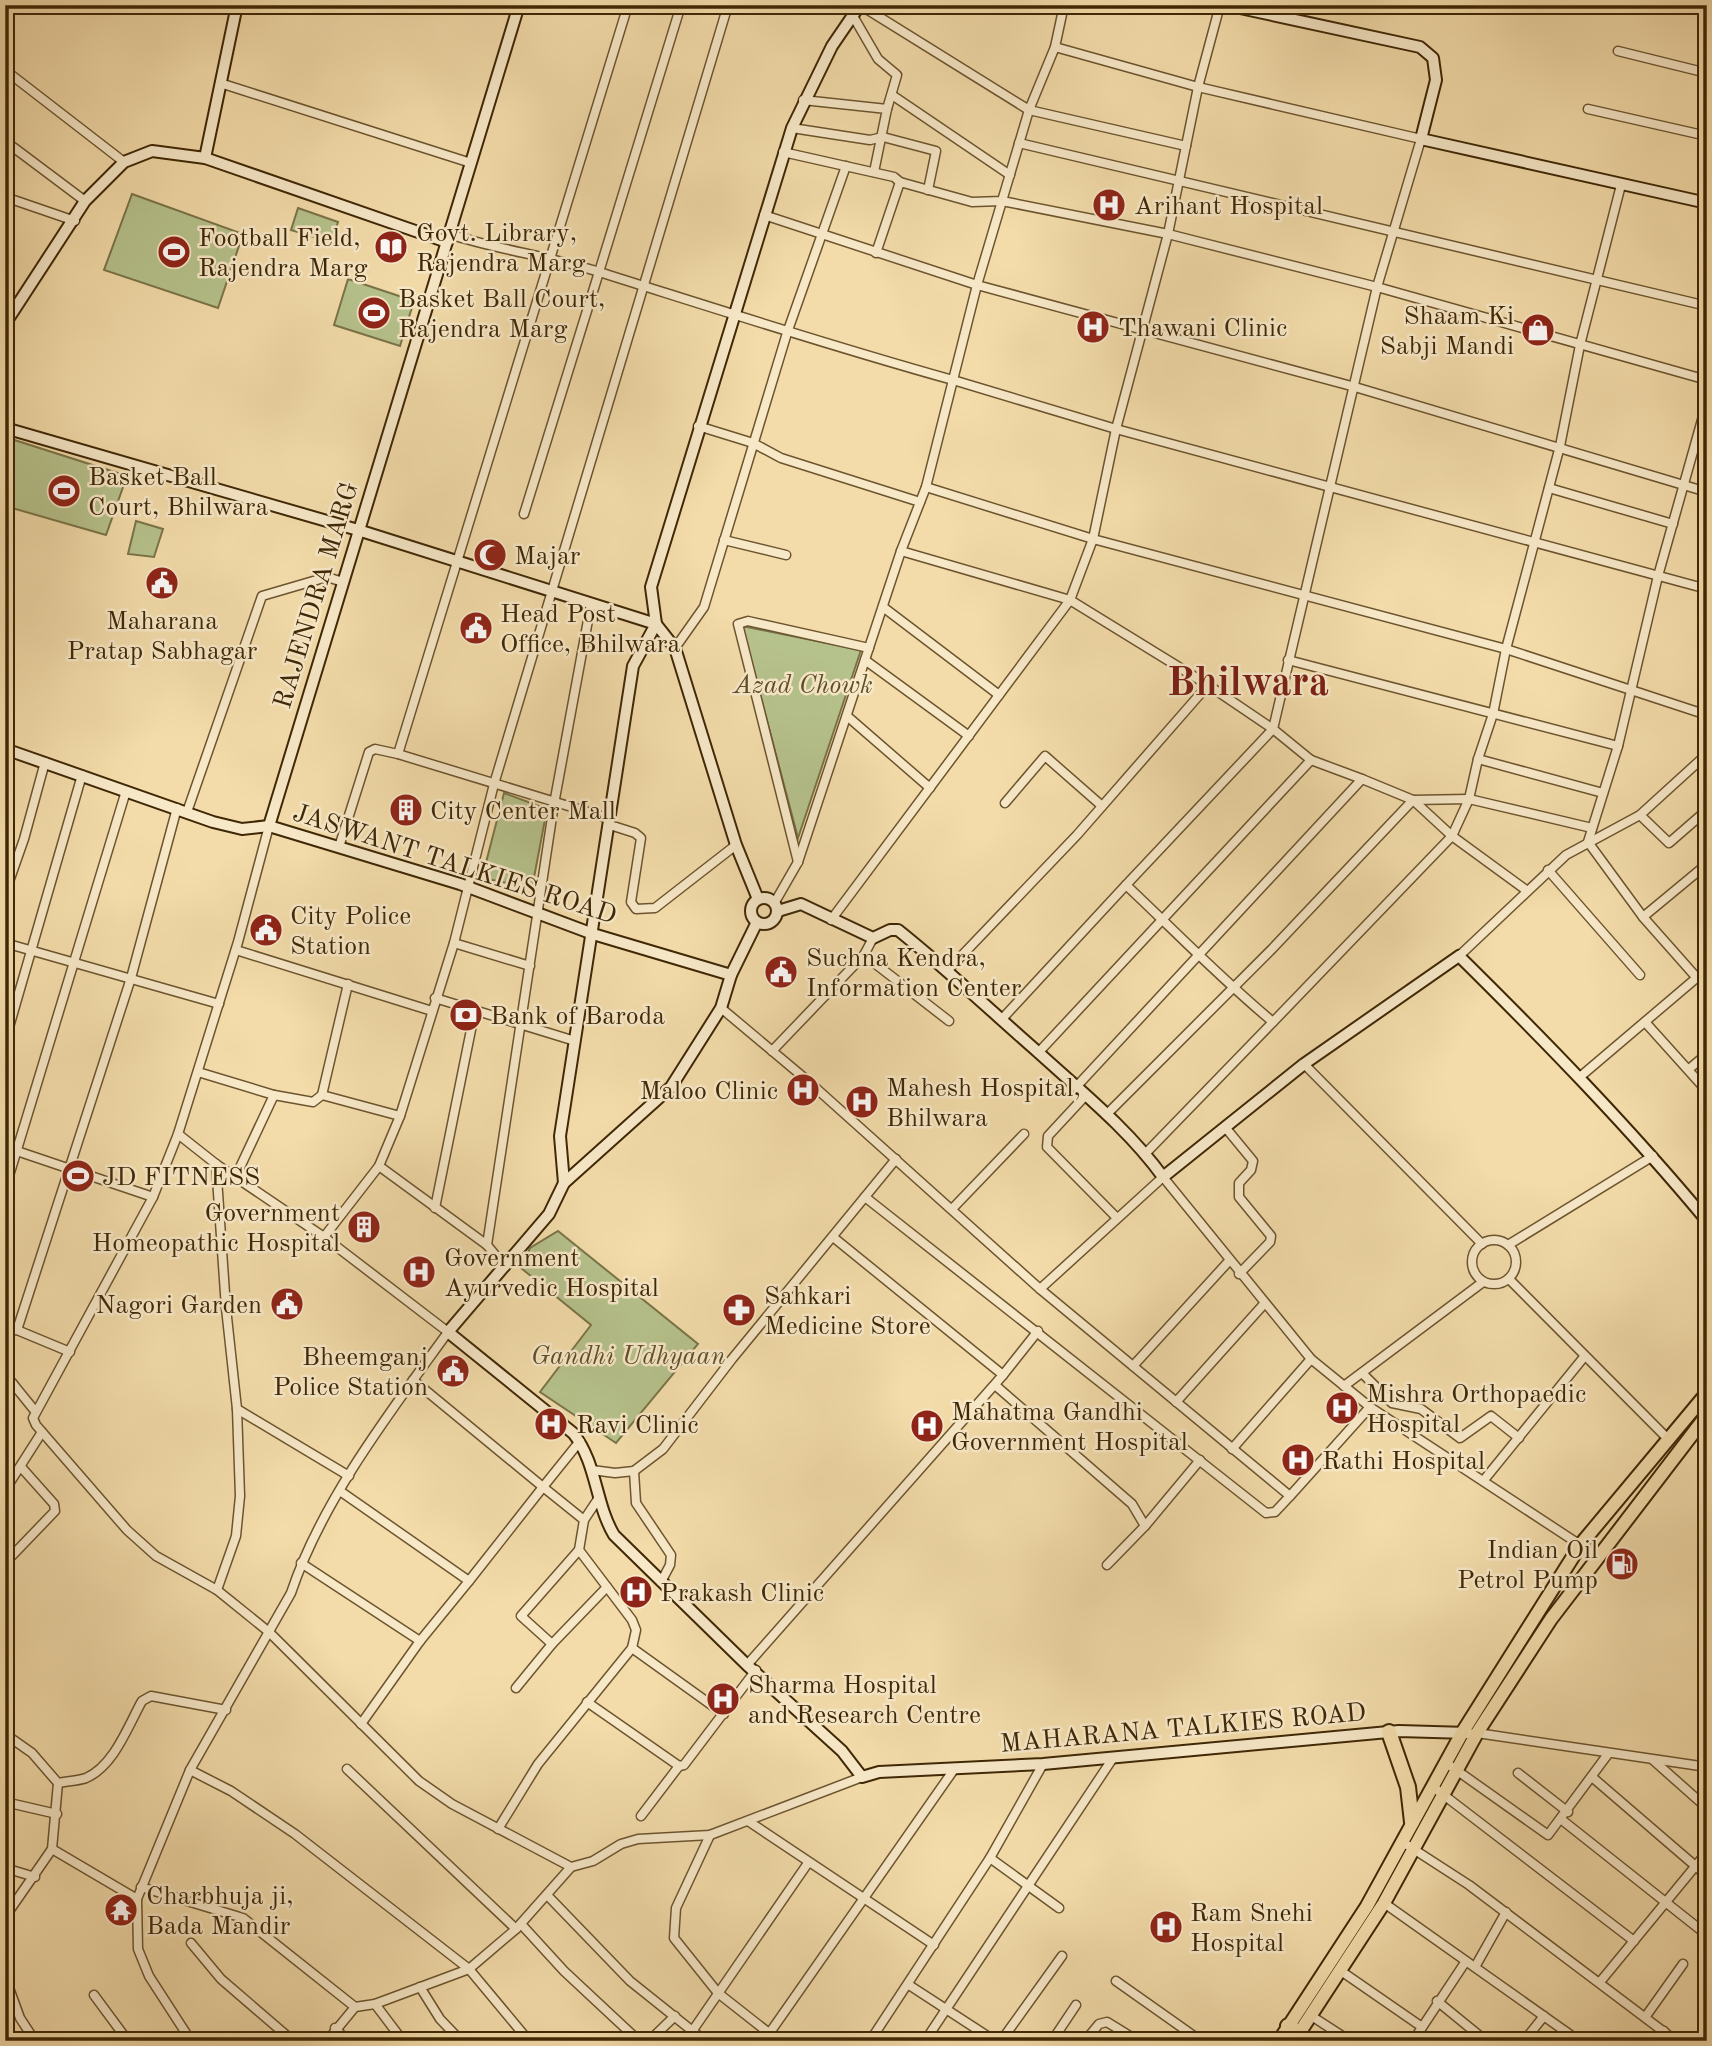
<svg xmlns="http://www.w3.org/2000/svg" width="1712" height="2046" font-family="'Old Standard TT',serif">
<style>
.green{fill:#b6c28c;stroke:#7a7448;stroke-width:2}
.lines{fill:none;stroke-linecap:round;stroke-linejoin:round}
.street-casing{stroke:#6c542e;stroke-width:11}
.secondary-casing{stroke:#3f2705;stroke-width:14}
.primary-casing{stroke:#3f2705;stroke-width:16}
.highway-casing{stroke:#3f2705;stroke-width:18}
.street{stroke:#f7e8c8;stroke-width:8}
.secondary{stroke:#f7e8c8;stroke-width:10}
.primary{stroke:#f3dcaa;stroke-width:12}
.highway{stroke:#f3dcaa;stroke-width:14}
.labels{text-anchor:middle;stroke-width:5;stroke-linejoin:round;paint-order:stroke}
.poi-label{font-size:26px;fill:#3f2705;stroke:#f7e8c8;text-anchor:start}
.street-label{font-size:26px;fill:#3f2705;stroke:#f7e8c8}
.park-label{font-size:26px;font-style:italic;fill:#5d4e27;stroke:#f7e8c8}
.town-label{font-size:40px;font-weight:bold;fill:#7a1f14;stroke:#f7e8c8}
</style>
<rect width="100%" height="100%" fill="#f3dcaa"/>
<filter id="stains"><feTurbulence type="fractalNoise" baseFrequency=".00286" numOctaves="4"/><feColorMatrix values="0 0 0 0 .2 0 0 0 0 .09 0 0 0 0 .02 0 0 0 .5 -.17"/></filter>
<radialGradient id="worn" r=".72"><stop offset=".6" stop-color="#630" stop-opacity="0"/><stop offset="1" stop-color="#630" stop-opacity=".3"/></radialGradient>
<g class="green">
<polygon points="132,194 243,234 218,308 104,270"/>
<polygon points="298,208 338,222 332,242 291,230"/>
<polygon points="348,279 414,301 400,346 334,325"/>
<polygon points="5,437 127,476 106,535 5,506"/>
<polygon points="136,521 163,529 154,557 128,554"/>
<polygon points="742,626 861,650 798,838"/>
<polygon points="504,793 547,809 532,888 482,878"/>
<polygon points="558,1231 698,1344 616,1443 540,1392 591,1325 521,1268 530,1248"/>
</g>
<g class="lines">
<defs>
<g id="street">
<polyline points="860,5 1029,110 1186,146"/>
<polyline points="853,16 878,59 897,75 887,109"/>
<polyline points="1055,47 1064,5"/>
<polyline points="1618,51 1707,73"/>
<polyline points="5,70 124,162"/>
<polyline points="220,83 471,163"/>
<polyline points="892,95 1010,175"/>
<polyline points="803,100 887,109 874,172"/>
<polyline points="1588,109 1707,136"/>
<polyline points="792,128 870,140 883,137 936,151 928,190"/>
<polyline points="5,141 85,201"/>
<polyline points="1019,143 1707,306"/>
<polyline points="783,152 894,177 900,182"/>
<polyline points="5,197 75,221"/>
<path d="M449,234C498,250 549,256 599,272L681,5"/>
<path d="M876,253L900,182L972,202L1002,201L1029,110L1055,47L1198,87L1421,139L1377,287L1273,729L1126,885C1175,931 1221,979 1273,1022L1452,836L1413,800L1362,779L1077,1086"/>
<polyline points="1707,380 1377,287 1168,234 1002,201 977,285 1355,387 1707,492"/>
<polyline points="698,426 753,443 781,458 920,502"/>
<polyline points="926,487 901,551 1070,600 1208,685 1273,729 1311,760 1362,779"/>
<polyline points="1549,488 1673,524"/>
<path d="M524,514L599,272C717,309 834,347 953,380L977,285L764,215"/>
<polyline points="724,540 786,555"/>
<polyline points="1707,589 1116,429 953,380 926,487 1093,539 1506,649 1707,715"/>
<polyline points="883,607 999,695"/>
<polyline points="675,648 704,607 787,333 846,166"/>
<polyline points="865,660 969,736"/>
<polyline points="1288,660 1618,746"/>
<polyline points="847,716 930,788"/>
<polyline points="1478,759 1603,793"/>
<polyline points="5,762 9,750"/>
<polyline points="1005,803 1045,756 1102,806"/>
<polyline points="187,812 262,596 327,577 343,582"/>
<polyline points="1640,815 1669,843 1707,810"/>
<polyline points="611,819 398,754 628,5"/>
<polyline points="610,825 635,833 641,838 631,902 636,909 655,908 736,845"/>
<polyline points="269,826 238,942 178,1134 153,1197 33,1418 36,1425 127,1530 156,1556 217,1590 269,1632 419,1781 452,1804 571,1867"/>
<polyline points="339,847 369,752 375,749 398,754"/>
<polyline points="798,862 738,624 748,621 869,648"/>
<polyline points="1548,870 1640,975"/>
<polyline points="1526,890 1452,836 1469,799 1478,759 1493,714 1506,649 1560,446 1580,345 1621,185"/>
<polyline points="5,893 24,839 45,762"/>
<polyline points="775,902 798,862 901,551"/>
<polyline points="1643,917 1707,864"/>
<polyline points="831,920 1070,600 1093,539 1116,429 1168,234 1198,87 1220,5"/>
<polyline points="5,943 219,1004"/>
<polyline points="454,943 530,966"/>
<polyline points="236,950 432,1011"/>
<polyline points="864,955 949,1021"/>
<polyline points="1459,956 1566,855 1640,815 1707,754"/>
<polyline points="948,970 1077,835 1208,685"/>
<polyline points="1697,978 1643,917 1588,842 1618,746 1658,576 1707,402"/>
<polyline points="435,998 575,1041"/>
<polyline points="721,1008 808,1081 1040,1289 1290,1496 1370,1407"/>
<polyline points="1002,1019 1126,885"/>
<polyline points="1645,1022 1707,1091"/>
<polyline points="5,1041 82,775"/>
<polyline points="772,1051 864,955 873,938"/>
<polyline points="1038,1053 1311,760"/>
<polyline points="1304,1064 1482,1244"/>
<polyline points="1689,1069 1707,1054"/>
<polyline points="198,1072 274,1095"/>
<polyline points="1581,1076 1707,969"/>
<polyline points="322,1095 348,984"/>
<polyline points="1086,1095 1048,1136 1047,1147 1117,1218"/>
<polyline points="1106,1115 1272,949 1413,800 1469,799 1592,828"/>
<polyline points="1225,1127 1253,1161 1251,1170 1239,1183 1239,1197 1271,1236 1270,1242 1239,1274"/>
<path d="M178,1134L216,1164L324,1237L448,1332C391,1411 322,1500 291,1593L190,1770L137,1899L138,1949L149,1976L191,2041"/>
<polyline points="5,1147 153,1197"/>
<polyline points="1146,1153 1273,1022"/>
<polyline points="216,1164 226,1308 237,1409 240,1496 236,1536 217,1590"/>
<polyline points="379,1166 487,1245"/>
<polyline points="235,1178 274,1095 313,1102 322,1095 400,1116"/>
<polyline points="5,1189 126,791"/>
<polyline points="865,1197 1266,1513 1275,1512 1290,1496"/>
<polyline points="435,1208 475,1010"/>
<polyline points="952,1209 1024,1134"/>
<polyline points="324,1237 379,1166 400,1116 454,943 494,784 728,5"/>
<polyline points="833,1237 1003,1375"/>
<circle cx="1494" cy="1262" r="22"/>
<polyline points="1508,1245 1653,1156"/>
<polyline points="505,1267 487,1245 554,804 591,604"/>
<polyline points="1509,1279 1668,1439"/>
<polyline points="1040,1289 1163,1177 1311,1359 1370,1407 1597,1556"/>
<polyline points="17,1330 70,1352"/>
<polyline points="5,1331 17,1330 131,978 177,808"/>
<polyline points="1133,1366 1229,1261"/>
<polyline points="1362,1373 1392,1403 1421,1409 1460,1438 1491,1416 1519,1438"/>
<polyline points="5,1374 35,1411"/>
<polyline points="413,1380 543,1487 580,1441"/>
<polyline points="995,1385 1132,1504 1145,1526 1107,1565"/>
<polyline points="1344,1386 1483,1282"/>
<polyline points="5,1392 13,1384"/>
<polyline points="1176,1402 1264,1304"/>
<polyline points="237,1409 349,1476"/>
<polyline points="1232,1449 1311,1359"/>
<polyline points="592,1470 615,1473 634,1471 663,1449 732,1359 896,1159"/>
<polyline points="634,1471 636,1503 671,1555 670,1565 661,1582"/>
<polyline points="1484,1480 1584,1357"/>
<polyline points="5,1490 42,1432"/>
<polyline points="340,1491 469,1581 420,1641 361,1724"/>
<polyline points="1145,1526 1200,1460"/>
<polyline points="5,1563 55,1511 54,1504 21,1467"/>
<polyline points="301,1563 420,1641"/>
<polyline points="469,1581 543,1487 584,1520"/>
<polyline points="552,1644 521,1616 579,1550"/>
<polyline points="632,1648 724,1714"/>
<polyline points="747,1665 1003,1375 1038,1331"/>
<polyline points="516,1688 552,1644 607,1587"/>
<polyline points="587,1702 679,1766 684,1765 756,1670"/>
<polyline points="1477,1733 1707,1767"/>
<polyline points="5,1734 32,1753 58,1783 52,1849 5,1917"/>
<polyline points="1653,1760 1707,1808"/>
<polyline points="1445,1762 1548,1835 1608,1754"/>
<polyline points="347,1769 516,1929"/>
<polyline points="190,1770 231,1791 295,1834 469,1969 529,2041"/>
<polyline points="1518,1773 1568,1812"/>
<polyline points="1592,1777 1707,1876"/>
<path d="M58,1783C67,1781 78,1781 86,1778C114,1766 128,1726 142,1701L151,1696L226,1710"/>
<polyline points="1432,1786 1634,1941"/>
<polyline points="5,1802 57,1814"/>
<polyline points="641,1816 679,1766"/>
<polyline points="1562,1820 1707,1935"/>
<polyline points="748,1821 934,1945"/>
<polyline points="498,1829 538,1764 632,1648 636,1630 632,1620 579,1550 584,1520 598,1499"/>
<polyline points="710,1835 676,1908 674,1938 718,1993 779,2041"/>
<polyline points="1401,1841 1469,1885 1676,2041"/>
<polyline points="52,1849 137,1899"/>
<polyline points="990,1858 1059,1908"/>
<polyline points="5,1868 35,1877"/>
<polyline points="141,1887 243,1918 355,2007"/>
<polyline points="547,1895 630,1981 705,2041"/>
<polyline points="1384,1903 1579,2041"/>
<polyline points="521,1924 564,1971 639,2041"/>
<polyline points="191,1943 221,1979 293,2041"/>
<polyline points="1475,1967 1506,1912"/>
<polyline points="1341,1971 1422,2027"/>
<polyline points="5,1977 20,2018 35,2041"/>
<polyline points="1116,1981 1201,2041"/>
<polyline points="1600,1982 1707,1852"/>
<polyline points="909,1985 995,2041"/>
<polyline points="420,1987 440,2019 461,2041"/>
<polyline points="94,1995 128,2041"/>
<polyline points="1437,2001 1486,2041"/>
<polyline points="375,2004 403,2041"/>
<polyline points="1310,2015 1350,2041"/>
<polyline points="1646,2016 1683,1964"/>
<polyline points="335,2028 347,2041"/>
<polyline points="693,2030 808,1863"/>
<polyline points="327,2041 355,2007 375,2004 469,1969 516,1929 571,1867 593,1861 621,1844 638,1839 710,1835 862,1777"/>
<polyline points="649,2041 675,2016"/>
<polyline points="764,2041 955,1768"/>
<polyline points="870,2041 990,1858 1043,1764"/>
<polyline points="925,2041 1113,1758"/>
<polyline points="1001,2041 1062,1956"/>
<polyline points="1052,2041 1076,2005"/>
<polyline points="1085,2041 1099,2024 1107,2022 1138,2041"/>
<polyline points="1413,2041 1466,1961"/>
<polyline points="1524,2041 1544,2016"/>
<polyline points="1560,2041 1566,2032"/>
<polyline points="1656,2041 1664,2031"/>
<polyline points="1702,2041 1707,2033"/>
</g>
<g id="secondary">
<polyline points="1226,5 1420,47 1433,58 1436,80 1421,139 1707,203"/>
<polyline points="205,158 237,5"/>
<polyline points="5,324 85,201 124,162 152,151 205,158 447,242"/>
<polyline points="5,428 358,530 656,624"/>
<polyline points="5,749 213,822 242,829 269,826 460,884 593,934 731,975"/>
<polyline points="269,826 519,5"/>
<circle cx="764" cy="911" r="13"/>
<polyline points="758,899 736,845 675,648 656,624 651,587 792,128 832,46 860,5"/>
<path d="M778,911L801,904L873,938L890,930H898C947,969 992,1012 1039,1053C1082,1092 1129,1130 1163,1177L1304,1064L1459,956C1545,1041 1629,1127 1707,1221"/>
<path d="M757,922L731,975L721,1008L671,1087L564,1183L549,1214L448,1332L573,1433C597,1463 595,1503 614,1535L747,1665L842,1751L862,1777L879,1772L1043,1764L1399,1731L1468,1733"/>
<polyline points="564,1183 560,1136 633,666 656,624"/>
</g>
<g id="primary">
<polyline points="1279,2041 1367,1906 1462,1733 1581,1544 1707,1393"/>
<polyline points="1294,2041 1384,1903 1477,1733 1551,1619 1707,1415"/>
</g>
<g id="highway">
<polyline points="1389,1732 1408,1787 1412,1822"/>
<polyline points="1288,2026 1299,2033"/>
</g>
</defs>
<use href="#street" class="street-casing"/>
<use href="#secondary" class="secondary-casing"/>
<use href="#primary" class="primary-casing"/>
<use href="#highway" class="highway-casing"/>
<use href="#street" class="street"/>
<use href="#secondary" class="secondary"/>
<use href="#primary" class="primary"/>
<use href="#highway" class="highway"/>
</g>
<defs>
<symbol id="hospital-disc" viewBox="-11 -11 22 22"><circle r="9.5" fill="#8f2418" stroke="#f7e8c8"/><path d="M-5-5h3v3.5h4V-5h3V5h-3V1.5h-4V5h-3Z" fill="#fff"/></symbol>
<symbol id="library-disc" viewBox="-11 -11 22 22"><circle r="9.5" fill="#8f2418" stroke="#f7e8c8"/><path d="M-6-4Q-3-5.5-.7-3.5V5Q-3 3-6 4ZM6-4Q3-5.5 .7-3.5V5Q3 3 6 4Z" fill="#fff"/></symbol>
<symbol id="stadium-disc" viewBox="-11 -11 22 22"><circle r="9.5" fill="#8f2418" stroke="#f7e8c8"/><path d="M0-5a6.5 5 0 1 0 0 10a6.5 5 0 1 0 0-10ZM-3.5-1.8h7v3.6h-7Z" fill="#fff"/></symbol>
<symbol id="shop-disc" viewBox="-11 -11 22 22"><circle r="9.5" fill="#8f2418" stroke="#f7e8c8"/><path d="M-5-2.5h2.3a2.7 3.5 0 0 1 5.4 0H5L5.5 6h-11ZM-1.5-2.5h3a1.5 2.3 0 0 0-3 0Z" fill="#fff"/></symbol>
<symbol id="mosque-disc" viewBox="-11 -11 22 22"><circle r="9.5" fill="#8f2418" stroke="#f7e8c8"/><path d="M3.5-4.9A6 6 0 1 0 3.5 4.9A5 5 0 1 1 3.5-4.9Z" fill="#fff"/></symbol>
<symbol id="civic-disc" viewBox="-11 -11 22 22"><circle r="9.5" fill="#8f2418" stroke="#f7e8c8"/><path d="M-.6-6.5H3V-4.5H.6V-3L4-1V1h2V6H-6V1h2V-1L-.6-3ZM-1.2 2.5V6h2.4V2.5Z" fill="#fff"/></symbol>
<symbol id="building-disc" viewBox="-11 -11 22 22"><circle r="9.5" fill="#8f2418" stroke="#f7e8c8"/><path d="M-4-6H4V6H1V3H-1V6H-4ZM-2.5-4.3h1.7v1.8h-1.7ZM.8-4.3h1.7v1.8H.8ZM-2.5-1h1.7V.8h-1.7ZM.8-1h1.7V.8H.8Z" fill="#fff"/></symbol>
<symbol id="bank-disc" viewBox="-11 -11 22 22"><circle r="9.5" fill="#8f2418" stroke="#f7e8c8"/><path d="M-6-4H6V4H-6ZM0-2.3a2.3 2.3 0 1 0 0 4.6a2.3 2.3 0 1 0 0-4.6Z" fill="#fff"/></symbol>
<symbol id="pharmacy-disc" viewBox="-11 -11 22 22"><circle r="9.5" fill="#8f2418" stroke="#f7e8c8"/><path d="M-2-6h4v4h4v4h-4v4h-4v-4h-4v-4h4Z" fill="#fff"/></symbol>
<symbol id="fuel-disc" viewBox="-11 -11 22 22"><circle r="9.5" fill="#8f2418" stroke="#f7e8c8"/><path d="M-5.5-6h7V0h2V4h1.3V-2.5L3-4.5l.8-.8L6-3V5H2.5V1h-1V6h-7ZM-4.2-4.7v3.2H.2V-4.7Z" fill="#fff"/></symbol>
<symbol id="temple-disc" viewBox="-11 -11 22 22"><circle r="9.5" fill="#8f2418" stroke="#f7e8c8"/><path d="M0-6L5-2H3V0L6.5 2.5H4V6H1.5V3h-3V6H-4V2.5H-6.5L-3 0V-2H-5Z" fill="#fff"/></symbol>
</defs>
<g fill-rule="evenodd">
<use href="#hospital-disc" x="1090" y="186" width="38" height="38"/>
<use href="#library-disc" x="372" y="228" width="38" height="38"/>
<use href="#stadium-disc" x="155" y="233" width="38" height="38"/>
<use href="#stadium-disc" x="355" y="294" width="38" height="38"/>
<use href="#hospital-disc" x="1074" y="308" width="38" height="38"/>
<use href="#shop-disc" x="1519" y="311" width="38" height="38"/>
<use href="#stadium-disc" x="45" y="472" width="38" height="38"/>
<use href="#mosque-disc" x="471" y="536" width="38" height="38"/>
<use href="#civic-disc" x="143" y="564" width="38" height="38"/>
<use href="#civic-disc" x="457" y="609" width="38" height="38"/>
<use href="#building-disc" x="387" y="791" width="38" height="38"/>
<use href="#civic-disc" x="247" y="911" width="38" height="38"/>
<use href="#civic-disc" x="762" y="953" width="38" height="38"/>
<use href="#bank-disc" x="447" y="996" width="38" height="38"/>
<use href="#hospital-disc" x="784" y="1071" width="38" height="38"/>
<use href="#hospital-disc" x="843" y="1083" width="38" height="38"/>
<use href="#stadium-disc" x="59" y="1157" width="38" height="38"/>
<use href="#building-disc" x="345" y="1208" width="38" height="38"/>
<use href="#hospital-disc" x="400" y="1253" width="38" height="38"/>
<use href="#civic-disc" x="268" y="1285" width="38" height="38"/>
<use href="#pharmacy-disc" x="720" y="1291" width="38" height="38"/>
<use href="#civic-disc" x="434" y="1352" width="38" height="38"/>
<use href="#hospital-disc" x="1323" y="1389" width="38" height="38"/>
<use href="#hospital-disc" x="532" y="1405" width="38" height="38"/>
<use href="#hospital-disc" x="908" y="1407" width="38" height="38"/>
<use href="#hospital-disc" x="1279" y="1441" width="38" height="38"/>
<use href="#fuel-disc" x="1603" y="1545" width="38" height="38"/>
<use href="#hospital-disc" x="617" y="1573" width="38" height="38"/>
<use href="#hospital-disc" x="704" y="1680" width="38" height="38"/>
<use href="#temple-disc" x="102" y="1891" width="38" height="38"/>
<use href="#hospital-disc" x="1147" y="1908" width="38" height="38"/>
</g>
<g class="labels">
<g class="poi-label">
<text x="1134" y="214">Arihant Hospital</text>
<text x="416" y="241">Govt. Library,<tspan x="416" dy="30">Rajendra Marg</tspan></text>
<text x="198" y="246">Football Field,<tspan x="198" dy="30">Rajendra Marg</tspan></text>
<text x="398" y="307">Basket Ball Court,<tspan x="398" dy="30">Rajendra Marg</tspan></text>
<text x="1514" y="324" text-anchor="end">Shaam Ki<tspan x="1514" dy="30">Sabji Mandi</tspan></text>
<text x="1118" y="336">Thawani Clinic</text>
<text x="88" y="485">Basket Ball<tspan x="88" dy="30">Court, Bhilwara</tspan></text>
<text x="514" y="564">Majar</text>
<text x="500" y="622">Head Post<tspan x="500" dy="30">Office, Bhilwara</tspan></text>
<text x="162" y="629" text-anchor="middle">Maharana<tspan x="162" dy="30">Pratap Sabhagar</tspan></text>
<text x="430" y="819">City Center Mall</text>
<text x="290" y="924">City Police<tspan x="290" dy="30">Station</tspan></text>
<text x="806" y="966">Suchna Kendra,<tspan x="806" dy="30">Information Center</tspan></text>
<text x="490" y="1024">Bank of Baroda</text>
<text x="886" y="1096">Mahesh Hospital,<tspan x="886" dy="30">Bhilwara</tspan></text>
<text x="778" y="1099" text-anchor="end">Maloo Clinic</text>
<text x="102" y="1185">JD FITNESS</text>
<text x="340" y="1221" text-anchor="end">Government<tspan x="340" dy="30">Homeopathic Hospital</tspan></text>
<text x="444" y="1266">Government<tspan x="444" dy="30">Ayurvedic Hospital</tspan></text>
<text x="764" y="1304">Sahkari<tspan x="764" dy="30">Medicine Store</tspan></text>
<text x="262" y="1313" text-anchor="end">Nagori Garden</text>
<text x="428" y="1365" text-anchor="end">Bheemganj<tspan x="428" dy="30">Police Station</tspan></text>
<text x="1366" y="1402">Mishra Orthopaedic<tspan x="1366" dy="30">Hospital</tspan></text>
<text x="951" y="1420">Mahatma Gandhi<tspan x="951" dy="30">Government Hospital</tspan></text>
<text x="576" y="1433">Ravi Clinic</text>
<text x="1322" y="1469">Rathi Hospital</text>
<text x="1598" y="1558" text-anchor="end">Indian Oil<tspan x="1598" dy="30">Petrol Pump</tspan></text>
<text x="660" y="1601">Prakash Clinic</text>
<text x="748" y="1693">Sharma Hospital<tspan x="748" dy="30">and Research Centre</tspan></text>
<text x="146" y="1904">Charbhuja ji,<tspan x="146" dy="30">Bada Mandir</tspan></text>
<text x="1190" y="1921">Ram Snehi<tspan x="1190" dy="30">Hospital</tspan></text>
</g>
<g class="street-label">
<text transform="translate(315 595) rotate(-73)" y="9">RAJENDRA MARG</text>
<text transform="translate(455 863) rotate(18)" y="9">JASWANT TALKIES ROAD</text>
<text transform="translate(1183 1727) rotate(-5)" y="9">MAHARANA TALKIES ROAD</text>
</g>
<g class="park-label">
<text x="803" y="693">Azad Chowk</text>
<text x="628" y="1364">Gandhi Udhyaan</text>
</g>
<g class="town-label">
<text x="1248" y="695">Bhilwara</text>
</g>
</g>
<rect width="1712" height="2046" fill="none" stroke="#f3dcaa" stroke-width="28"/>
<rect x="7" y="7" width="1698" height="2032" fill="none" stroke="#3f2705" stroke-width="3.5"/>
<rect x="14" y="14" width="1684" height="2018" fill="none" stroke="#3f2705" stroke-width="2"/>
<rect width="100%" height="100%" filter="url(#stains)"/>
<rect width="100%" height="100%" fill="url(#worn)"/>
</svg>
